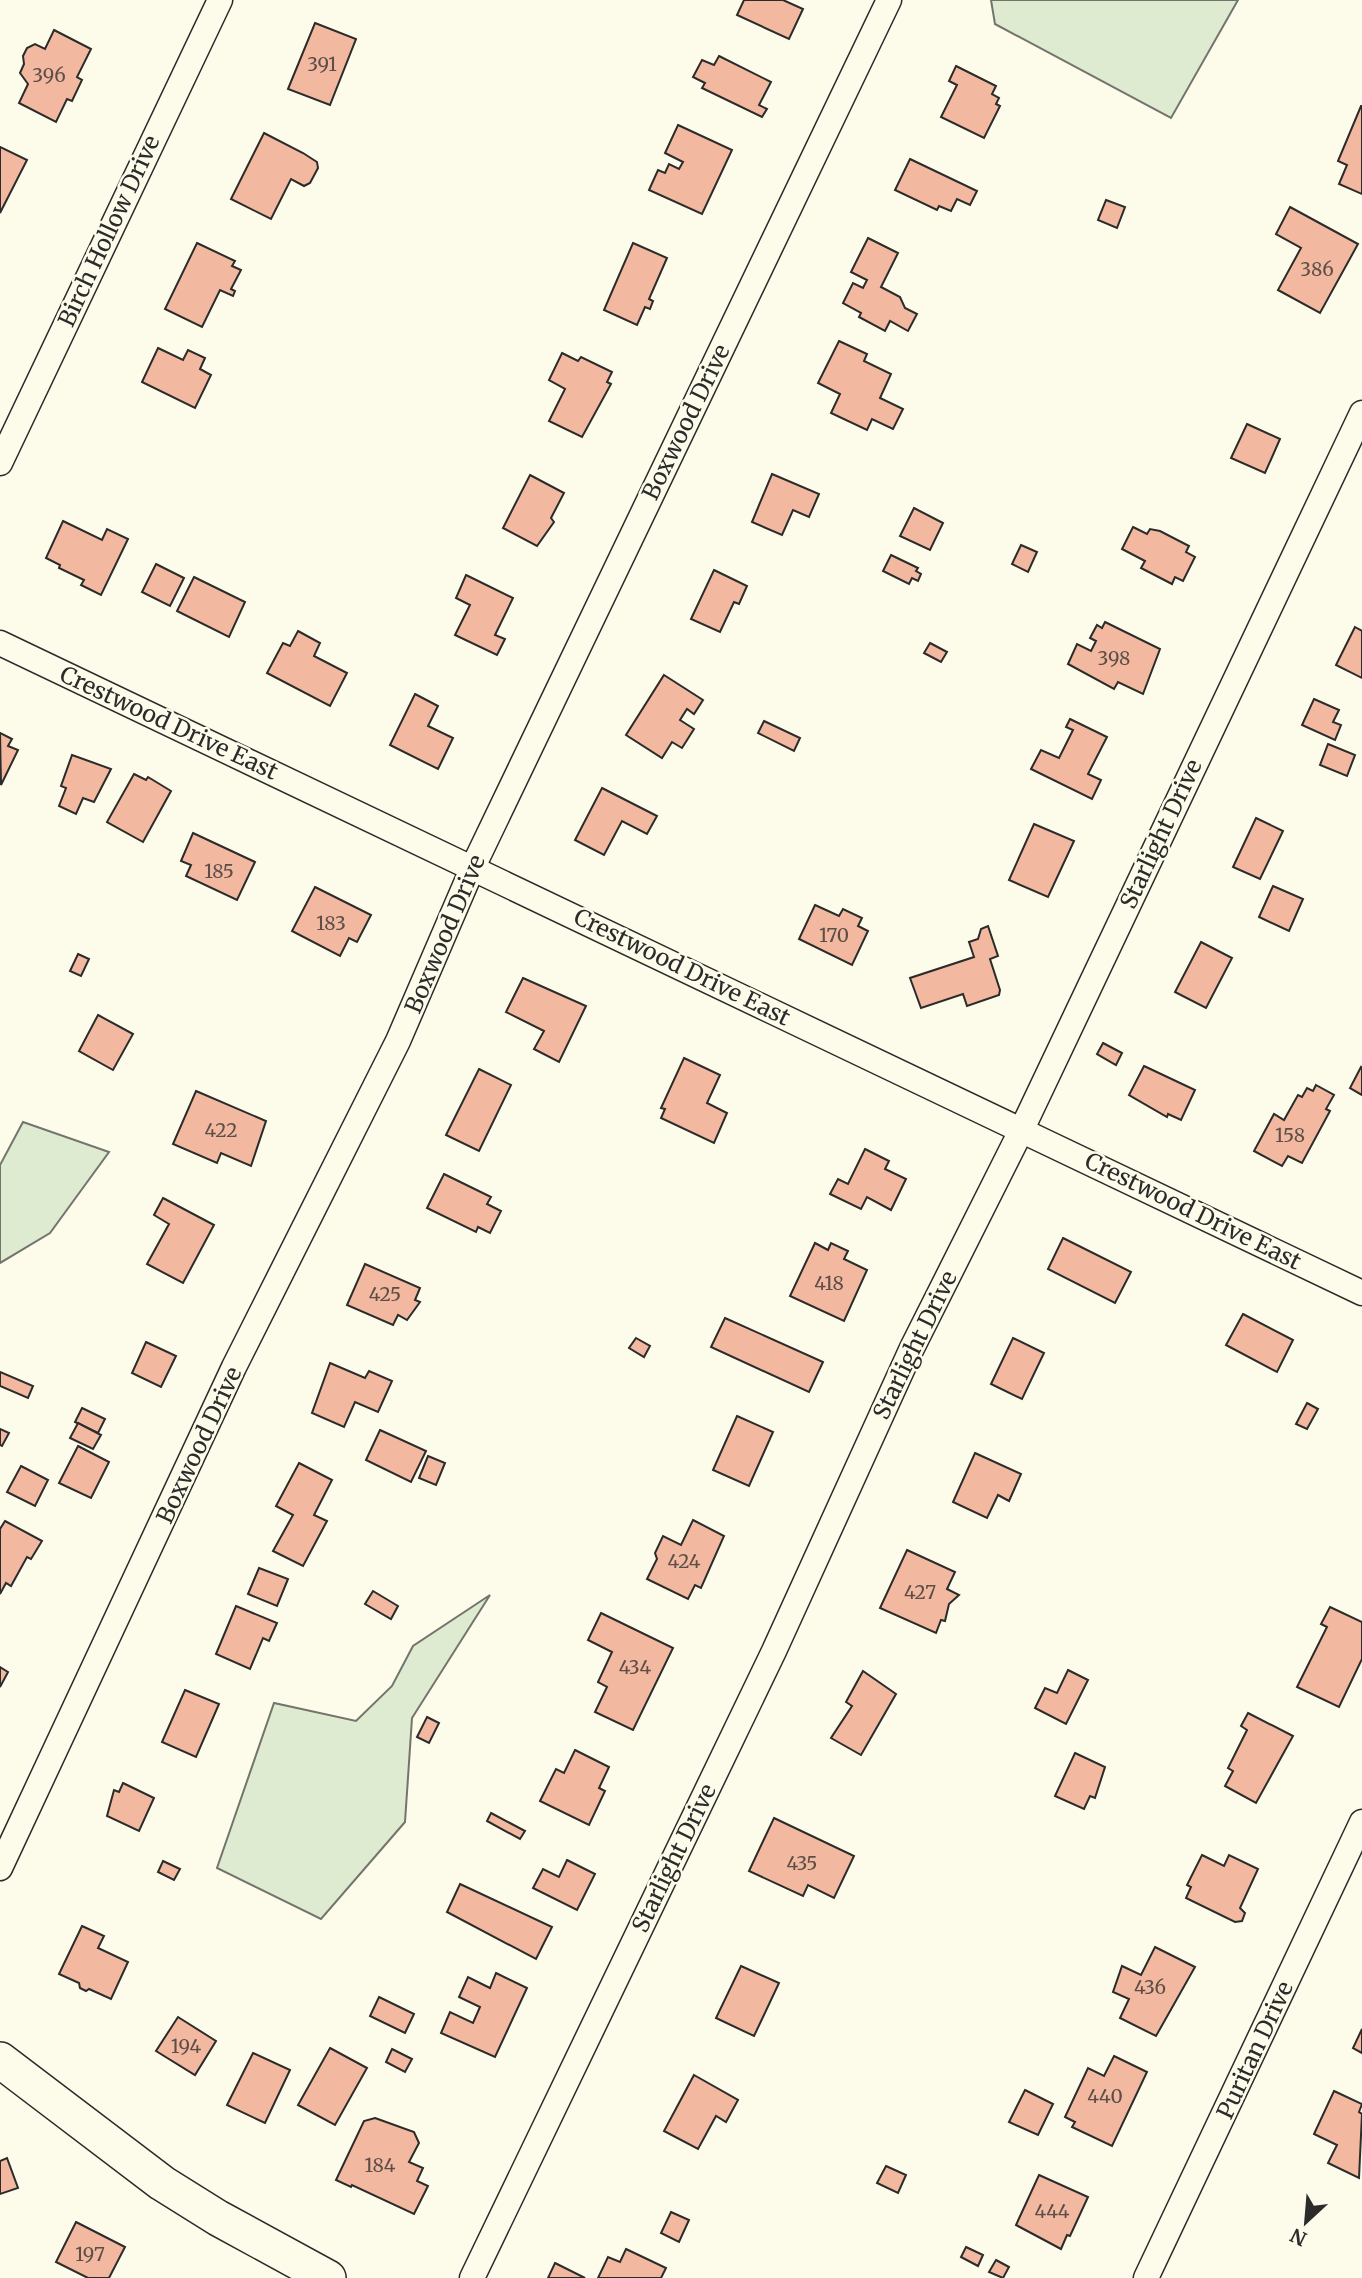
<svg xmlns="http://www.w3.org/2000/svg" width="1362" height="2278" font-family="Merriweather,serif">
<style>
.green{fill:#deebd1;stroke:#74746e;stroke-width:2}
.building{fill:#f2b8a0;stroke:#2b2b2b;stroke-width:2}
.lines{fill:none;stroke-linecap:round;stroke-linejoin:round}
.street-casing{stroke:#2b2b2b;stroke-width:27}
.secondary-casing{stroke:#2b2b2b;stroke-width:38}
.street{stroke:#fdfbea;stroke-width:24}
.secondary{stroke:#fdfbea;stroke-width:35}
.labels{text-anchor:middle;stroke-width:5;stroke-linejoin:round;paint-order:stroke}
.number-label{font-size:19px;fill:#5d4e48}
.street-label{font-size:23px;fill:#2b2b2b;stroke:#fdfbea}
</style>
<rect width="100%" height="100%" fill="#fdfbea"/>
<g class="green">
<polygon points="991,0 1238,0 1171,118 995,24"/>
<polygon points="23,1122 109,1152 50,1233 0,1263 0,1165"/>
<polygon points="490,1595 412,1718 405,1822 321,1919 217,1868 274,1703 356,1721 392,1686 413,1646"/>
</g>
<g class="building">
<polygon points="744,0 783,0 803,9 789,39 737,15"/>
<polygon points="315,23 356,39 330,105 288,89"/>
<polygon points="54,30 91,49 77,77 82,80 72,101 67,99 56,122 19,103 28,84 20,73 24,64 23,56 27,48 35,44 45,49"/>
<polygon points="719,56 771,82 759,105 767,109 762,117 702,88 705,83 693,77 702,60 714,65"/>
<polygon points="956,66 996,86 992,94 999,98 996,104 1000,106 984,138 941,117 957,85 949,81"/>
<polygon points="1361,106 1362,106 1362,194 1339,184 1347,165 1338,161"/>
<polygon points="678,125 732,150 702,214 649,190 658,170 665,173 669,164 679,169 683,162 665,153"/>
<polygon points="264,133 303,153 317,162 318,168 310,183 304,186 291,179 271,219 231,199"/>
<polygon points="0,147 27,160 0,213"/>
<polygon points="910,159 977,191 970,205 957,199 951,211 939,206 937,210 895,190"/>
<polygon points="1106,200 1125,207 1117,228 1098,220"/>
<polygon points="1290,207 1358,244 1320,313 1278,290 1301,248 1276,234"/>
<polygon points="868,238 898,253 881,287 900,297 905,308 917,314 908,331 890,321 885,331 859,317 861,313 843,303 853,283 863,288 867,280 851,272"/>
<polygon points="197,243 235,261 232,266 241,270 231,289 235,291 233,296 220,290 202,327 165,309"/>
<polygon points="633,243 667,258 649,299 653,301 650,309 645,307 637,325 604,310"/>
<polygon points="839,341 867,354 864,361 891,374 880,398 903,409 893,429 872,419 867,430 831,413 840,394 818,383"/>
<polygon points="158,348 183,360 188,350 205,358 200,369 211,375 195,408 142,382"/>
<polygon points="562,353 578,361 581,357 612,372 607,382 611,384 582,437 549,421 565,389 549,380"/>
<polygon points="1247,424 1280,439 1265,473 1231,458"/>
<polygon points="772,474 819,494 809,517 793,510 782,535 752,522"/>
<polygon points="530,475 564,493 551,518 554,522 537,546 503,528"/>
<polygon points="914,508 943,523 930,550 900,536"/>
<polygon points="63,521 102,540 107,529 128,539 101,595 81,585 84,580 59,568 60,565 46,558"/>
<polygon points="1133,527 1147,534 1150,529 1160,531 1189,546 1186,552 1195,557 1183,581 1175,577 1172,584 1141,568 1145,561 1122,549"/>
<polygon points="1021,545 1037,552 1028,572 1012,564"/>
<polygon points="891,555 918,568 916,571 921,574 918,581 912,578 909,584 883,571"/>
<polygon points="156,564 184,578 170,606 142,592"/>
<polygon points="714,570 747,586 739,604 734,602 720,632 691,619"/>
<polygon points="466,575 513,598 495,635 505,639 497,655 455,635 470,605 456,598"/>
<polygon points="194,577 245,602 229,637 177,611"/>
<polygon points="1105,622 1160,649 1143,694 1118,682 1114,689 1068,664 1077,644 1091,651 1096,641 1090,638 1097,625 1102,628"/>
<polygon points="1355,627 1362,631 1362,678 1336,665"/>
<polygon points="298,631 320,643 314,656 347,673 330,706 267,673 283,643 290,646"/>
<polygon points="930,643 947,652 941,662 924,653"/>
<polygon points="664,675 703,700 694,714 687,709 680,720 694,729 682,748 672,742 662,758 626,735"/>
<polygon points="415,694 438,706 428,726 453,738 438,769 390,745"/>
<polygon points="1314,699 1339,710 1333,722 1341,725 1335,740 1302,725"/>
<polygon points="1070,719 1107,737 1088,774 1101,780 1092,799 1031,769 1041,750 1059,758 1073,730 1066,727"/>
<polygon points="764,721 800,738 794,751 758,733"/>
<polygon points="0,733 12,739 8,746 18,750 1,785"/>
<polygon points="1328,744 1355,755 1347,776 1320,765"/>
<polygon points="72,755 111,769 94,802 83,798 76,814 59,806 66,788 61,786"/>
<polygon points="134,774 146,780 148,777 171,791 143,842 107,822"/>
<polygon points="602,788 657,816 647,834 622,821 604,855 575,840"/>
<polygon points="1256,818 1283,831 1260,879 1233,867"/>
<polygon points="1034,824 1074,841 1048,897 1009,880"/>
<polygon points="193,833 255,862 237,900 186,876 191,865 181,861"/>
<polygon points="1273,886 1303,899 1289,931 1259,917"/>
<polygon points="315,887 371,915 357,942 349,938 340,956 292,931"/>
<polygon points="815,905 839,916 843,909 862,918 858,926 868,931 852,965 799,939"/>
<polygon points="988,926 998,956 990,959 1000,990 999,995 967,1006 963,994 921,1008 910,978 974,957 969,942 978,939 981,929"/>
<polygon points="1201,942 1232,958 1206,1008 1175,992"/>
<polygon points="78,954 89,959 81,976 70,971"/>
<polygon points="523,978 586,1006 559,1062 534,1049 544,1031 506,1012"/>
<polygon points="98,1015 133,1034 113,1070 79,1051"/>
<polygon points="1103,1043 1122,1053 1116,1065 1097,1054"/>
<polygon points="684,1058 720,1075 707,1103 727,1113 714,1143 661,1118 665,1109 661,1108"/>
<polygon points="1144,1066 1195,1090 1181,1120 1168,1114 1167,1117 1129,1095"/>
<polygon points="1361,1067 1362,1068 1362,1095 1350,1088"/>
<polygon points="479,1069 511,1085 479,1151 446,1135"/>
<polygon points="1316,1085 1334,1095 1326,1109 1330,1111 1302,1163 1288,1156 1282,1166 1254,1151 1274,1114 1284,1120 1298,1095 1302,1097 1307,1088 1313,1091"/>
<polygon points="196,1091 266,1121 251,1166 221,1153 217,1163 173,1144"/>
<polygon points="865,1149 889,1161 885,1169 906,1179 891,1210 867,1197 861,1209 830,1194 838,1179 848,1184"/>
<polygon points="444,1174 491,1197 487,1204 501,1211 490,1233 478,1227 476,1232 427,1208"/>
<polygon points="163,1198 214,1225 183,1283 147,1264 169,1224 154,1215"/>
<polygon points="1063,1238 1131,1272 1115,1303 1048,1269"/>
<polygon points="815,1243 828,1250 831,1243 848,1251 844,1259 867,1270 844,1321 790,1296"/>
<polygon points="365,1264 420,1288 415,1300 420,1302 407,1320 398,1315 393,1325 347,1305"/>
<polygon points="1243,1314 1293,1340 1277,1372 1226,1345"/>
<polygon points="725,1318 823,1362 809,1392 711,1347"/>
<polygon points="636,1338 650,1346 644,1357 629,1348"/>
<polygon points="1013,1338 1044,1353 1022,1399 991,1384"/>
<polygon points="146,1342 176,1356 161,1387 132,1373"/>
<polygon points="330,1363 365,1378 369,1371 392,1381 378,1412 355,1402 344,1427 312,1413"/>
<polygon points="0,1372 33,1386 28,1398 0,1386"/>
<polygon points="1307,1403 1318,1409 1307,1429 1296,1424"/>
<polygon points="82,1408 105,1419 98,1433 75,1422"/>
<polygon points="737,1416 773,1432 749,1486 713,1470"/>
<polygon points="78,1423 101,1435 93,1449 70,1438"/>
<polygon points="0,1429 9,1433 2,1446 0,1445"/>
<polygon points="380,1430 426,1451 411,1482 366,1460"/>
<polygon points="78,1446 109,1462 91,1498 59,1483"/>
<polygon points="975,1453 1021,1474 1009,1501 998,1495 987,1518 953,1502"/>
<polygon points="428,1456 445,1463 436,1485 419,1478"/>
<polygon points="299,1463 332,1480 314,1515 327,1521 303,1566 273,1551 293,1515 276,1506"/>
<polygon points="21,1466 48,1480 35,1506 7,1492"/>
<polygon points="693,1520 724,1536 701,1588 695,1585 688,1599 647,1579 657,1559 655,1553 663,1536 681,1545"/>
<polygon points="5,1521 42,1541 31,1559 27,1557 11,1586 6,1583 0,1594 0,1529"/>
<polygon points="907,1550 955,1572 947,1589 959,1595 949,1604 945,1621 941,1620 936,1633 880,1608"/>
<polygon points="259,1568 288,1579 277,1606 248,1594"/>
<polygon points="373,1591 398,1606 391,1619 365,1604"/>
<polygon points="236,1606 277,1623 269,1641 263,1638 250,1669 216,1654"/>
<polygon points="1330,1607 1362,1622 1362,1659 1339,1707 1297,1687 1327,1627 1321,1624"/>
<polygon points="601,1613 673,1648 633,1730 595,1712 607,1687 598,1682 612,1652 588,1640"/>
<polygon points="0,1667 8,1672 0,1687"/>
<polygon points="1068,1670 1088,1680 1066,1724 1035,1708 1045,1688 1057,1693"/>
<polygon points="863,1671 896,1694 861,1755 831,1738 852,1706 846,1702"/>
<polygon points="185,1690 219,1704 196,1757 162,1742"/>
<polygon points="1248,1713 1293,1736 1256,1803 1225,1786 1233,1771 1228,1768 1247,1730 1241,1726"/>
<polygon points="427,1717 439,1723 429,1743 417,1737"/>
<polygon points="575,1750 609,1767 599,1788 605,1791 589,1825 540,1801 556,1769 564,1773"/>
<polygon points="1075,1753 1105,1767 1095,1798 1090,1796 1084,1809 1055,1796"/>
<polygon points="123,1783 154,1798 139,1831 107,1816 114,1790 119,1792"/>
<polygon points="491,1813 525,1831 520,1839 487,1821"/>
<polygon points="774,1818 854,1856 834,1898 808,1885 803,1896 749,1871"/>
<polygon points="1202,1855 1224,1866 1229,1855 1258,1869 1240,1908 1245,1913 1242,1921 1235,1922 1186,1898 1191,1887 1187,1885"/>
<polygon points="567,1860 595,1874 577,1910 533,1888 543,1869 559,1877"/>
<polygon points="163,1861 180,1869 174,1880 158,1872"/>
<polygon points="460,1884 552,1927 536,1959 447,1912"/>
<polygon points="82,1926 104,1936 98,1948 128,1962 111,1999 89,1989 86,1991 80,1988 79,1983 59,1974"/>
<polygon points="1155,1947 1195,1967 1156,2036 1120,2018 1129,1999 1113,1992 1122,1966 1141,1975"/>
<polygon points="741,1966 779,1983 754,2036 716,2018"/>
<polygon points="496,1973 527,1988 495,2057 441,2033 450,2012 473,2023 480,2007 459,1997 468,1977 490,1988"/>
<polygon points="379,1997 414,2014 405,2033 370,2016"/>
<polygon points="178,2017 216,2041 195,2075 156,2051"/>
<polygon points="1362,2029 1362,2053 1353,2048"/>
<polygon points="330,2048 367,2068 335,2125 298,2105"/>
<polygon points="392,2049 412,2059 405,2072 386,2062"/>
<polygon points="253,2053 290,2070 265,2123 227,2105"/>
<polygon points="1114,2056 1147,2072 1112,2146 1072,2127 1075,2122 1065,2117 1088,2068 1104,2076"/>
<polygon points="694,2075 738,2100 726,2122 716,2116 698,2149 664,2131"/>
<polygon points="1025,2090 1053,2104 1038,2135 1009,2122"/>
<polygon points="1334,2091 1362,2104 1359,2112 1362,2114 1359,2178 1328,2163 1337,2145 1314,2134"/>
<polygon points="375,2118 414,2132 419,2143 409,2162 423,2168 417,2181 428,2186 414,2214 352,2185 351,2187 336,2180 364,2121"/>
<polygon points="7,2158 18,2188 0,2194 0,2161"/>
<polygon points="886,2166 906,2175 898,2193 877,2183"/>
<polygon points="1039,2175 1088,2197 1070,2236 1067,2235 1061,2249 1016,2225"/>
<polygon points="671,2212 689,2220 679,2242 661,2233"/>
<polygon points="76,2222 125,2247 109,2278 88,2278 56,2262"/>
<polygon points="966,2247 983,2255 978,2266 961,2257"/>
<polygon points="626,2249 666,2268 661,2278 598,2278 608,2257 620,2262"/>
<polygon points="996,2260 1009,2267 1003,2278 989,2272"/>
<polygon points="555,2263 585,2278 548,2278"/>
</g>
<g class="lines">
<defs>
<g id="street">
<polyline points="0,463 220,0"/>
<polyline points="0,643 1362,1293"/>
<polyline points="0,1868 234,1367 398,1041 473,867 889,0"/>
<polyline points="472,2278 774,1651 912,1348 1022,1129 1362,413"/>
<polyline points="1146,2278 1362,1822"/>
</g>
<polyline id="secondary" points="0,2060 162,2183 218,2218 328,2278"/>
</defs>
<use href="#street" class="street-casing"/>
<use href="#secondary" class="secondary-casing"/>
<use href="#street" class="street"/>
<use href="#secondary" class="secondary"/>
</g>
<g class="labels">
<g class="number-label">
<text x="322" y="71">391</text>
<text x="49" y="82">396</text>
<text x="1317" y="276">386</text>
<text x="1114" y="665">398</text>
<text x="219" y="878">185</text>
<text x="331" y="930">183</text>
<text x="834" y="942">170</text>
<text x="221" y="1137">422</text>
<text x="1290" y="1142">158</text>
<text x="829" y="1290">418</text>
<text x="385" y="1301">425</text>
<text x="684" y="1568">424</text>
<text x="920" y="1599">427</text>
<text x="635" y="1674">434</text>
<text x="802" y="1870">435</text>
<text x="1150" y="1994">436</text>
<text x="186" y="2053">194</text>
<text x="1105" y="2103">440</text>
<text x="380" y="2172">184</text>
<text x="1052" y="2218">444</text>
<text x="90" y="2261">197</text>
</g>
<g class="street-label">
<text transform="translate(109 231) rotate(-65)" y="8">Birch Hollow Drive</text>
<text transform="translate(686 422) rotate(-64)" y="8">Boxwood Drive</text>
<text transform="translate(169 723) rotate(25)" y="8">Crestwood Drive East</text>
<text transform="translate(1161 834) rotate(-65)" y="8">Starlight Drive</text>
<text transform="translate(445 934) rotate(-67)" y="8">Boxwood Drive</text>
<text transform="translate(682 967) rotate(26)" y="8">Crestwood Drive East</text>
<text transform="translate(1193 1211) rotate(26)" y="8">Crestwood Drive East</text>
<text transform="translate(915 1345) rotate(-64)" y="8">Starlight Drive</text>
<text transform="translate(199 1445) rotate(-65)" y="8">Boxwood Drive</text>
<text transform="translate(674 1858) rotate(-64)" y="8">Starlight Drive</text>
<text transform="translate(1255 2050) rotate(-65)" y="8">Puritan Drive</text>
</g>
</g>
<g transform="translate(1306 2222) rotate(206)" stroke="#fdfbea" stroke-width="5" paint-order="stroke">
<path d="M0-5L12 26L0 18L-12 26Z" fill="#2b2b2b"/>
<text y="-10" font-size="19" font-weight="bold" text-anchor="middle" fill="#2b2b2b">N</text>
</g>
</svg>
